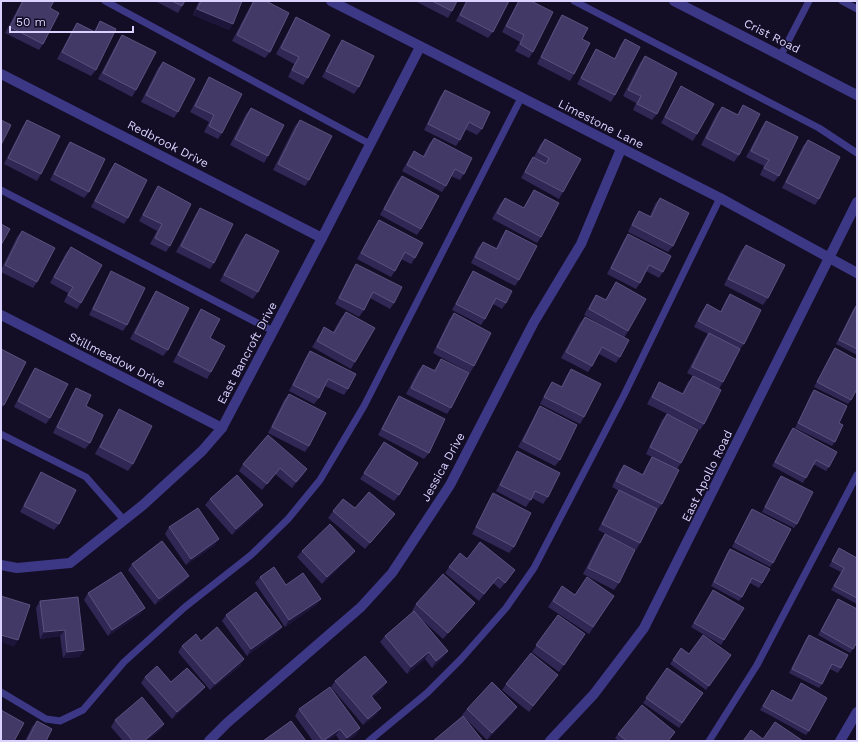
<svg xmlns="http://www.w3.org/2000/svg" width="858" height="742" font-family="'Work Sans',sans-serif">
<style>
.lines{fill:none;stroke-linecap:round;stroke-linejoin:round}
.service{stroke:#3d3886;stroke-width:7}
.minor{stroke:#3d3886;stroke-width:10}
.tertiary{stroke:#3d3886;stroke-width:10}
.wall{fill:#312755}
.shaded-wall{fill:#1d153a}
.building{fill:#433967;stroke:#5b527f}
.labels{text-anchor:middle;stroke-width:3;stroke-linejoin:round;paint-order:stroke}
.street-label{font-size:12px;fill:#dad3ff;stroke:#130e26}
</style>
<rect width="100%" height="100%" fill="#130e26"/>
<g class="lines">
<g class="service">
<polyline points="105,1 370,144"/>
<polyline points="574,1 819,128 857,153"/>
<polyline points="842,1 857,9"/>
<polyline points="781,55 809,1"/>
<polyline points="1,190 273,331"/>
<polyline points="1,434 86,477 124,520"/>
<polyline points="1,692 46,719 60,721 83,710 124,662 185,607 251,555 288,519 320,480 364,406 521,98"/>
<polyline points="369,741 427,693 461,659 506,608 534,568 624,395 720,198"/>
<polyline points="709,741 757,665 857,475"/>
</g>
<g class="minor">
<polyline points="331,1 720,198 857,273"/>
<polyline points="1,74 322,238"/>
<polyline points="1,315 222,428"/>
<polyline points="1,565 17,568 70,563 143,505 202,451 222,428 322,238 420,47"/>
<polyline points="209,741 227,723 361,607 392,573 450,485 534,322 581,244 621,149"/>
<polyline points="550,741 594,694 644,628 857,202"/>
<polyline points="840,741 857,712"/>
</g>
<polyline class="tertiary" points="674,1 857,95"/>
</g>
<g class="wall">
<polygon points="22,1 54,1 50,8 43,44 39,50 5,33"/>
<polygon points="155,1 185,1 178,13"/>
<polygon points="199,1 242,1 229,30 193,15"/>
<polygon points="253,1 266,1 270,52 265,58 232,41"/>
<polygon points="415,1 457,1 452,11 448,18"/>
<polygon points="466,1 509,1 493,32 488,38 456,21"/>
<polygon points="518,1 531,1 533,52 529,58 515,51 520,42 502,32"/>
<polygon points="562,15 582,39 574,74 570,81 537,64 558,21"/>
<polygon points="296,17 308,78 303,85 288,77 294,64 276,54 292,24"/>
<polygon points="100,21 96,70 91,76 57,59 73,29 77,23 94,31"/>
<polygon points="122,35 136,90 132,97 98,79 118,41"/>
<polygon points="625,39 615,95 611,102 577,84 592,56 596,49 614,59 620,46"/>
<polygon points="342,40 359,87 354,94 322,77 338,46"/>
<polygon points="645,56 657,114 652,120 633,110 636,103 623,96 640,63"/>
<polygon points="163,62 178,112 174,118 141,102 158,68"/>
<polygon points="209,77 222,133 218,139 204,132 209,122 190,112 205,84"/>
<polygon points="681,86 697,134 693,141 661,123 677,93"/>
<polygon points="445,90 482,129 477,135 465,129 460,140 456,146 424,130 440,97"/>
<polygon points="743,105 739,155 734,162 701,145 717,113 722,107 737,115"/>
<polygon points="251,108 268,156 264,163 230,145 246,114"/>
<polygon points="27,120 41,174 37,181 4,164 23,126"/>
<polygon points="300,120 309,180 305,186 273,170 295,126"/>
<polygon points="766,121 779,176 774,182 760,175 764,166 746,157 762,127"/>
<polygon points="434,138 464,174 460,180 451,176 446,186 442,192 402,171 410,157 414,151 423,156 429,144"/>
<polygon points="545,139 563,192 559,199 521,178 529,163 533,157 534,157 540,145"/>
<polygon points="808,140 819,199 815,205 782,188 803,146"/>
<polygon points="70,142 89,192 84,198 50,180 66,148"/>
<polygon points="115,163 128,218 124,224 91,207 110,170"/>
<polygon points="402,176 421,229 417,235 380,215 397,182"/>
<polygon points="158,186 170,246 166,252 150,244 157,231 139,221 154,193"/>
<polygon points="534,190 541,237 537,243 492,219 500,204 505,198 523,208 530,196"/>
<polygon points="660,198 673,246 668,252 628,232 635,217 639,211 650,216 655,204"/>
<polygon points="200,208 214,263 210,269 176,252 196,214"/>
<polygon points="379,220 415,258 411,264 401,259 395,271 391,277 357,259 375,226"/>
<polygon points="506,230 519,280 515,286 471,263 478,248 483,242 496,248 502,236"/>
<polygon points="22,231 37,282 33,288 1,272 1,270 17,237"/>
<polygon points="246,234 258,292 253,299 220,281 241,240"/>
<polygon points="628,234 663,272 659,278 646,271 640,283 636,289 607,274 624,240"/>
<polygon points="746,245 768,298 763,305 724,285 741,251"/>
<polygon points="71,247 81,303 77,309 64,302 68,293 50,283 66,253"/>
<polygon points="356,264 394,303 390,309 370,298 364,310 359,317 335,304 352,270"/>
<polygon points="111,271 127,325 123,331 89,315 107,278"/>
<polygon points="473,271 506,303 502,309 493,304 485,319 481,325 452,310 469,277"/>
<polygon points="616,282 628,331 624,338 584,315 592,301 596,295 605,300"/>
<polygon points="156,291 168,350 163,356 130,339 152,297"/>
<polygon points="730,294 744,344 740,349 723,382 719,389 687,373 704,340 708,334 694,327 702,311 707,304 720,312 726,300"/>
<polygon points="856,306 857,306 857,355 836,344 853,310"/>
<polygon points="201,309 210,338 211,372 207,379 173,362 197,315"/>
<polygon points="346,312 355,362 351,369 312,347 320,334 324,327 333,332 341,318"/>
<polygon points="454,313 474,366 470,373 433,353 449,320"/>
<polygon points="585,317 620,357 616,363 599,354 592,366 588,372 561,358 580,323"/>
<polygon points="835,348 851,400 848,404 814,387 832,352"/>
<polygon points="1,349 4,405 1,409"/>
<polygon points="310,351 348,389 344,395 325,386 319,398 314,404 289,391 306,357"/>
<polygon points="441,359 451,408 447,414 406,394 418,371 423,365 434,370"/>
<polygon points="35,368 50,418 46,424 14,407 31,374"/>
<polygon points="571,369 584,417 580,424 540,404 548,388 552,382 561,387 567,375"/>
<polygon points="693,376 704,424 700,430 647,404 655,389 659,382 682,394 688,382"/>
<polygon points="76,388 86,406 90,443 85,449 53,433 72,394"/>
<polygon points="814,390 839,423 835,442 832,446 795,428 811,394"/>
<polygon points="289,394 309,446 305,452 268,433 284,400"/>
<polygon points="399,396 429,453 424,459 378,435 395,402"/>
<polygon points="540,406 560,460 555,466 518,447 536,413"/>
<polygon points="119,409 133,464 128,471 95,454 115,416"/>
<polygon points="667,414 681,463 677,469 662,504 657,510 640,543 636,550 598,530 615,496 619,491 612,487 619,472 624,465 642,475 648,463 652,457 646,454 662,420"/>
<polygon points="793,428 829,467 826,471 813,464 803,483 772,466 790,432"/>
<polygon points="268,435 303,475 292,488 275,474 262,490 239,471 243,464"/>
<polygon points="384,442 399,495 394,501 360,479"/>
<polygon points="517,451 548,497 543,504 532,498 526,507 496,491 513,458"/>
<polygon points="41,472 59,524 54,530 20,512 37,479"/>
<polygon points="781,476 797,524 794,528 762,512 778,480"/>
<polygon points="493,493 514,547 509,553 472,534 489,500"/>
<polygon points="210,499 263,505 259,511 232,535 205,505"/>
<polygon points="355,508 395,514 390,520 365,549 328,518 333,511"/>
<polygon points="752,509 773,563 770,567 732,547 749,513"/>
<polygon points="169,527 215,545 186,565 165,534"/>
<polygon points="605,534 619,583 614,590 583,574 600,541"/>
<polygon points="839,548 857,558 857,604 831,590 841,572 829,566"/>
<polygon points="730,549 762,583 759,588 750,583 742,597 739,601 711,586 727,553"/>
<polygon points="302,551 355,551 350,557 322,584 297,557"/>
<polygon points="467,559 511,576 500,589 493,583 479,601 445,573 449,567"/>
<polygon points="132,564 184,582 155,605 128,570"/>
<polygon points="260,577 286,585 321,599 316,605 285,627 255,583"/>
<polygon points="562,586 575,595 614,596 589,634 548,607"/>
<polygon points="713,590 724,640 721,645 691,627"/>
<polygon points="88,593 145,608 140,614 108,636 84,600"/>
<polygon points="838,599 853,649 850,653 818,635 835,603"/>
<polygon points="40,601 84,650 79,657 63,658 60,636 40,639 36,608"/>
<polygon points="475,603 470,609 443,639 421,619 444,657 432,668 425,659 407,674 380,642 385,636 413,612 412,611 416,604"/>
<polygon points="226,615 282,627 277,633 247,656 222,621"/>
<polygon points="558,615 585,634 559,672 532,652"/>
<polygon points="809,635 841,668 838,673 830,669 822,684 819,688 789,673 806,639"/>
<polygon points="201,641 244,659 240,666 210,690 178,652 182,646"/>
<polygon points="681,648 689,654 731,655 706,690 670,664"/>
<polygon points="667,668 703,693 679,728 643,703"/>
<polygon points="145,677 171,682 205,687 200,693 172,719 141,683"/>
<polygon points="335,681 383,689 373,697 377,714 363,725 331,687"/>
<polygon points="553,681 529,712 502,690 506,684"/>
<polygon points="801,683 809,731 806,735 760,710 772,690 791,700"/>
<polygon points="299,709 360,728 356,735 347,741 340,741 336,735 327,741 313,741 295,716"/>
<polygon points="467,709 513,713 487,740 462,715"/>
<polygon points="115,720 164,724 160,730 147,741 123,741 111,727"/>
<polygon points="37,721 46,741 25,741 32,727"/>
<polygon points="618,734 672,736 668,741 618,741 615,738"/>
</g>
<g class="shaded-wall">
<polygon points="197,9 233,24 229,30 193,15"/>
<polygon points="307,469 303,475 292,488 296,482"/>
<polygon points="263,505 259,511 232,535 236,529"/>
<polygon points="219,539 215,545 186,565 191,559"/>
<polygon points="355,551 350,557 322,584 327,577"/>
<polygon points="189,576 184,582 155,605 159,599"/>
<polygon points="321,599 316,605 285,627 289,620"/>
<polygon points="475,603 470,609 443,639 448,633"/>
<polygon points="145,608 140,614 108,636 112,630"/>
<polygon points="282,627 277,633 247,656 251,649"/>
<polygon points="65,630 60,636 40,639 44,632"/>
<polygon points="1,635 18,640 14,647 1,642"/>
<polygon points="84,650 79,657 63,658 67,652"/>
<polygon points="448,651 444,657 432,668 436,661"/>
<polygon points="429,652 425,659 407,674 411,667"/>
<polygon points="244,659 240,666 210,690 215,684"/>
<polygon points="387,682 383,689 367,702 371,696"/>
<polygon points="205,687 200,693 172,719 177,712"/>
<polygon points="517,707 513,713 487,740 492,733"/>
<polygon points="381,708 377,714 363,725 368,719"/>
<polygon points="164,724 160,730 147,741 144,741"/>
<polygon points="360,728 356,735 347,741 345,741 347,738"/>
<polygon points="340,729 336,735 327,741 323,741"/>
</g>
<g class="building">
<polygon points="23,1 54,1 50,8 59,13 43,44 10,27"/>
<polygon points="172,1 185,1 182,6"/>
<polygon points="201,1 242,1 233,24 197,9"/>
<polygon points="254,1 266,1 289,13 270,52 237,35"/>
<polygon points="432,1 457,1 452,11"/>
<polygon points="467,1 509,1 493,32 460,15"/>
<polygon points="519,1 531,1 553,12 533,52 520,44 524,35 506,26"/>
<polygon points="562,15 588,28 582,39 590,43 574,74 541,57"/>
<polygon points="296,17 330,35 308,78 292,70 299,57 281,48"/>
<polygon points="100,21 116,29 96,70 62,52 77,23 95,32"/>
<polygon points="122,35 156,52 136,90 103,73"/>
<polygon points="625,39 640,47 615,95 581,78 596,49 615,59"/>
<polygon points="342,40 374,56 359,87 326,71"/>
<polygon points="645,56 677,73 657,114 637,104 641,96 628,90"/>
<polygon points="163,62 195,79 178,112 146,95"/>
<polygon points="209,77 242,94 222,133 209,126 214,115 195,106"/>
<polygon points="681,86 714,104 697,134 665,117"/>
<polygon points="445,90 490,112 482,129 469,122 460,140 428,124"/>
<polygon points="743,105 760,114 739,155 706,138 722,107 738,115"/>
<polygon points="251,108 284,125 268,156 235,139"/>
<polygon points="1,120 11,125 1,145"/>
<polygon points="27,120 60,136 41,174 8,158"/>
<polygon points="300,120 332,136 309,180 278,164"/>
<polygon points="766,121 798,137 779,176 764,168 769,160 751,151"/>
<polygon points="434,138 472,158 464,174 455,169 446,186 407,165 414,151 424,157"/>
<polygon points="545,139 581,159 563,192 525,172 533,157 546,164 549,158 538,152"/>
<polygon points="808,140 840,157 819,199 786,182"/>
<polygon points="70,142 105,159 89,192 54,174"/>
<polygon points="115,163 147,180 128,218 95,201"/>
<polygon points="402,176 439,196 421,229 384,209"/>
<polygon points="158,186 191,204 170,246 155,238 162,224 143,215"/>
<polygon points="534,190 559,203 541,237 497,213 505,198 524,208"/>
<polygon points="660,198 689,213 673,246 632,225 639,211 651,217"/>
<polygon points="200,208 233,224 214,263 181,246"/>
<polygon points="379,220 423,243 415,258 405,252 395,271 361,253"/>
<polygon points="1,224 10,229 1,245"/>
<polygon points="506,230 537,246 519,280 475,257 483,242 497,249"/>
<polygon points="22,231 55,248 37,282 5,265"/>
<polygon points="246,234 279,251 258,292 224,275"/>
<polygon points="628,234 671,256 663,272 649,265 640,283 611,268"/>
<polygon points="746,245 785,265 768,298 728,279"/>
<polygon points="71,247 102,265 81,303 68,295 73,287 54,277"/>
<polygon points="356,264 402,287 394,303 373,292 364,310 339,298"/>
<polygon points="111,271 145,288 127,325 93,309"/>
<polygon points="473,271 512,291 506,303 496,298 485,319 456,304"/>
<polygon points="616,282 646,299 628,331 589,309 596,295 606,300"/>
<polygon points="156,291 189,308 168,350 135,333"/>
<polygon points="730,294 761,310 744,344 698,321 707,304 721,312"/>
<polygon points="856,306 857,306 857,349 839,340"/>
<polygon points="201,309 220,319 210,338 225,346 211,372 178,355"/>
<polygon points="346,312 375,328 355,362 317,341 324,327 334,333"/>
<polygon points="454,313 491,333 474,366 437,347"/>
<polygon points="585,317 629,340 620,357 602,347 592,366 566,352"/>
<polygon points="709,333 740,349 723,382 692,367"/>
<polygon points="835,348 857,360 857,389 851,400 817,382"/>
<polygon points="1,349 26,362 4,405 1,403"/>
<polygon points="310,351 356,374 348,389 328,379 319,398 293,385"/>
<polygon points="441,359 469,373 451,408 411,388 423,365 435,371"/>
<polygon points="35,368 68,384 50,418 18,401"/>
<polygon points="571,369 601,384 584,417 544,397 552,382 562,387"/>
<polygon points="693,376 721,390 704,424 652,397 659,382 683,394"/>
<polygon points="76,388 91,395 86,406 103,415 90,443 57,427"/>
<polygon points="814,390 847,406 839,423 843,425 835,442 798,423"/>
<polygon points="289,394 326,413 309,446 272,427"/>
<polygon points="399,396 445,419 429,453 382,429"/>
<polygon points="540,406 577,425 560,460 523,441"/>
<polygon points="119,409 152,426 133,464 100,447"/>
<polygon points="667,414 698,430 681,463 650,447"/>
<polygon points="793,428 837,452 829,467 816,460 806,478 775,462"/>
<polygon points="268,435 307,469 296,482 280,468 267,484 243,464"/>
<polygon points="384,442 418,463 399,495 364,473"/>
<polygon points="517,451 560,473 548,497 535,491 531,500 500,485"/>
<polygon points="652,457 679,470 662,504 616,481 624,465 643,475"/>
<polygon points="41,472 76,490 59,524 24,506"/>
<polygon points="237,475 263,505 236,529 210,499"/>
<polygon points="781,476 813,492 797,524 765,507"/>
<polygon points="619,490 657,509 640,543 602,524"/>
<polygon points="369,492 395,514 370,543 333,511 343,499 355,508"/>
<polygon points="493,493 531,513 514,547 476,527"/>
<polygon points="198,508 219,539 191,559 169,527"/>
<polygon points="752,509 791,529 773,563 735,542"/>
<polygon points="330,524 355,551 327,577 302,551"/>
<polygon points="605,534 635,550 619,583 588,568"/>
<polygon points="162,541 189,576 159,599 132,564"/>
<polygon points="480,542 515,570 505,583 498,577 484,594 449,567 460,553 467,559"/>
<polygon points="839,548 857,558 857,598 834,586 844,568 832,561"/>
<polygon points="730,549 770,569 762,583 752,578 742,597 714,582"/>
<polygon points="274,567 286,585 303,573 321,599 289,620 260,577"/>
<polygon points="121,572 145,608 112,630 88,593"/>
<polygon points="443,574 475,603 448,633 416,604"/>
<polygon points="587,577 614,596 593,627 553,601 562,586 575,595"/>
<polygon points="713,590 744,608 724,640 694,623"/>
<polygon points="256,592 282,627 251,649 226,615"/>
<polygon points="1,596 30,605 18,640 1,635"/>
<polygon points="78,597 84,650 67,652 65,630 44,632 40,601"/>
<polygon points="838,599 857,609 857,642 853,649 821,631"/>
<polygon points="414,611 448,651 436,661 429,652 411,667 385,636"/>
<polygon points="558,615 585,634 564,665 536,645"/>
<polygon points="217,627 244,659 215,684 182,646 196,634 201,641"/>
<polygon points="703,635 731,655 709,686 673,660 681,648 689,654"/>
<polygon points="809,635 848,655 841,668 832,664 822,684 792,669"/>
<polygon points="531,653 558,675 533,706 506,684"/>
<polygon points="365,656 387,682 371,696 381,708 368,719 335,681"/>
<polygon points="157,666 171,682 187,668 205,687 177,712 145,677"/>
<polygon points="667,668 703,693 682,723 646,698"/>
<polygon points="492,682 517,707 492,733 467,709"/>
<polygon points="801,683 827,698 809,731 763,706 772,690 792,701"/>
<polygon points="330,687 360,728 347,738 340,729 323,741 299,709"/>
<polygon points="142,697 164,724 144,741 133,741 115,720"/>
<polygon points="642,705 675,732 668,741 627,741 618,734"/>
<polygon points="1,710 24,723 14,741 1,741"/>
<polygon points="463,716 483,741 433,741"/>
<polygon points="37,721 52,729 46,741 27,741"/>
<polygon points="291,721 306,741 263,741"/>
<polygon points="775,722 803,741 743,741 751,730 763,739"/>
</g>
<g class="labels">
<g class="street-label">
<text transform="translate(772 36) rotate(27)" y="4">Crist Road</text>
<text transform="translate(601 124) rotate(27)" y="4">Limestone Lane</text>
<text transform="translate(168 144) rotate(27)" y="4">Redbrook Drive</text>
<text transform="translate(247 353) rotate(-62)" y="4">East Bancroft Drive</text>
<text transform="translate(117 360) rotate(27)" y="4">Stillmeadow Drive</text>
<text transform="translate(443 467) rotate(-61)" y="4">Jessica Drive</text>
<text transform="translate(707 476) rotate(-64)" y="4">East Apollo Road</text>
</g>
</g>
<rect width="858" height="742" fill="none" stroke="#dad3ff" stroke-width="4"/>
<path d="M10 26v6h123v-6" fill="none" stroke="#dad3ff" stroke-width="2"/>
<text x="16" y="26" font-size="12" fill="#dad3ff" stroke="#130e26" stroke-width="3" paint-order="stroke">50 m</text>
</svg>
